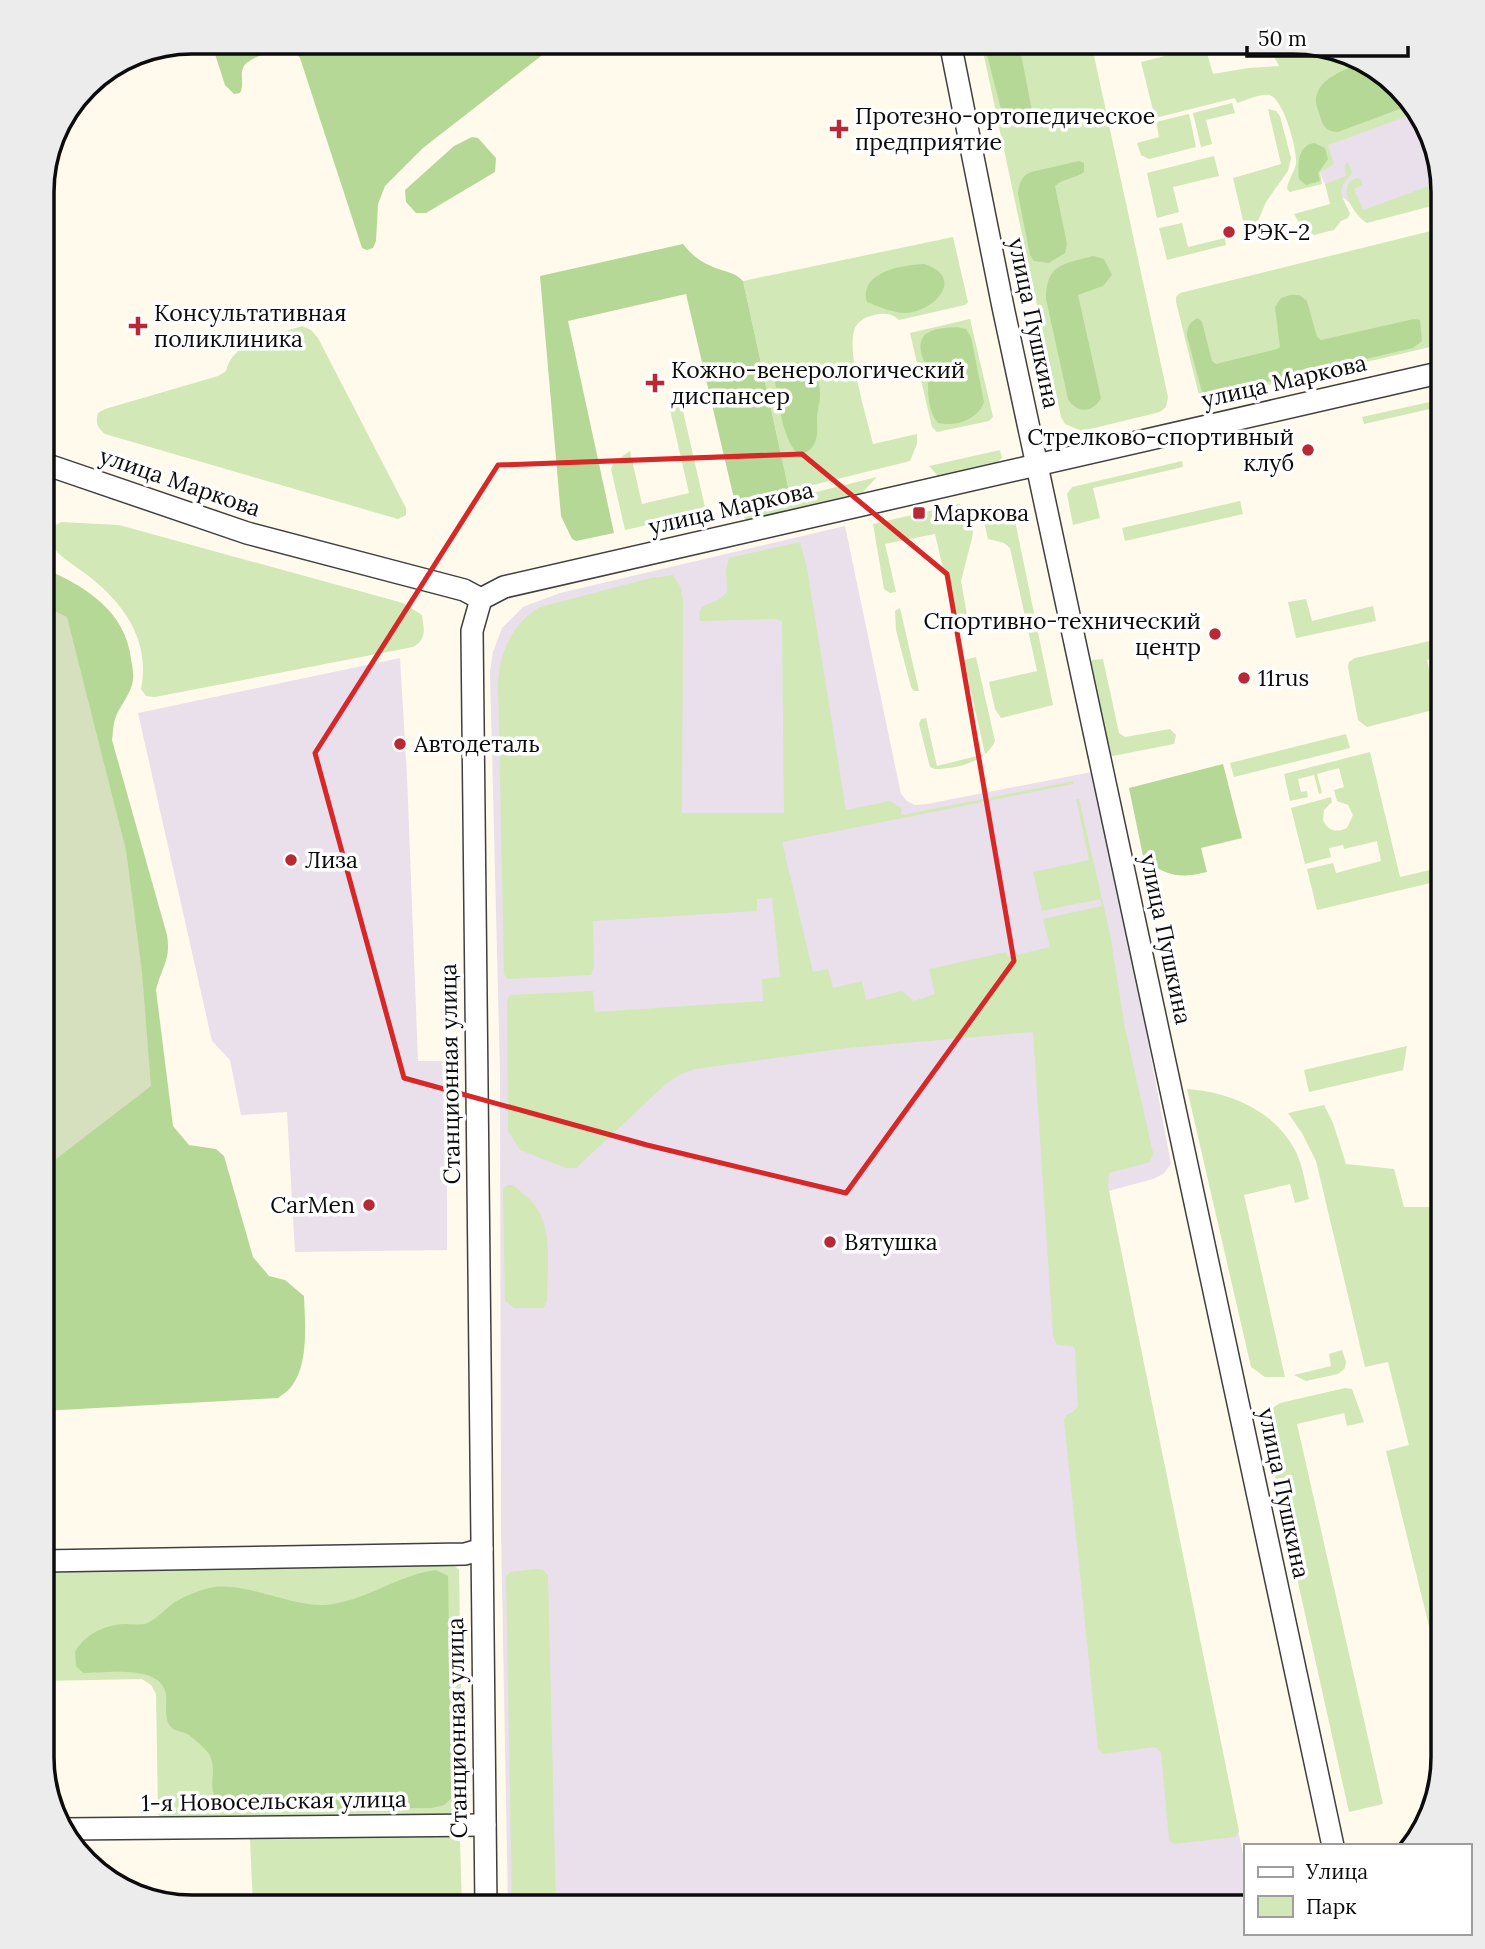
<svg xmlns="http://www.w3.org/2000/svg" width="1485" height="1949" font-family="Lora,serif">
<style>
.industrial{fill:#e9e0eb}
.green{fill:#d2e8b7}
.forest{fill:#b6d896}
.cemetery{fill:#d6dfbe}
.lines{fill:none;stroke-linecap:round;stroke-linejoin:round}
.minor-casing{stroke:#3f3f3f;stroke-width:24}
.minor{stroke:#fff;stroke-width:21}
.marked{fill:none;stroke:#d62828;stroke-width:5;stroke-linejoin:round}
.poi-dot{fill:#b82835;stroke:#fff;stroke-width:2.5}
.labels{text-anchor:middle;stroke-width:7;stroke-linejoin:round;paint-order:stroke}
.poi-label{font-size:23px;fill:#0c0c0c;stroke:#fff;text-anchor:start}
.street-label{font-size:23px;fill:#0c0c0c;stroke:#fff}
.rim{fill:none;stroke:#0c0c0c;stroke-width:3.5}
</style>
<rect width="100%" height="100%" fill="#fffaec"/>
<g class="industrial">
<polygon points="1418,110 1441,184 1363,213 1324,183 1320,172 1326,145"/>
<polygon points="845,526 901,794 907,801 915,805 927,804 1097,771 1171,1164 1163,1174 1153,1179 1105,1192 1102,1198 1245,1863 1245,1907 508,1907 501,1531 500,1072 490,672 493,652 502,628 523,607 560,593"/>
<polygon points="400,658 407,776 418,1061 442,1061 447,1176 447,1250 295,1252 287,1112 241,1115 230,1060 212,1041 138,713"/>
</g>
<g class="green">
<polygon points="981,42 1091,42 1168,397 1166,407 1160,412 1082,431 1065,424 1061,417"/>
<path d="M1298,42L1368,62L1419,112L1328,145L1334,164L1320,172L1322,184L1290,192L1287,189C1288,180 1294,173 1296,164C1298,152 1283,96 1269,95C1261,93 1246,100 1237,103L1235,98L1155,118L1141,62L1205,46L1213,74L1248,68L1279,66L1272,53Z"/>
<polygon points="1232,103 1235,113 1206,120 1212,144 1201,147 1193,113"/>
<polygon points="1268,109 1276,111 1280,116 1291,158 1288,171 1266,202 1255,228 1246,233 1233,178 1281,164"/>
<polygon points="1189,114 1196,147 1149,159 1141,155 1137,143 1159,137 1156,122"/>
<polygon points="1214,156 1219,176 1173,187 1179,212 1157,218 1147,173"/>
<path d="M1348,162L1352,173C1336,191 1340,192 1350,213L1348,218L1341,221L1334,230L1314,235L1300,224L1294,214L1330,204L1325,184L1346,176L1345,165Z"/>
<path d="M1357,178L1360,179L1362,185L1354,189L1363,210L1440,182L1443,203L1367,223C1354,215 1334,185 1357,178Z"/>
<polygon points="1182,223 1188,247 1225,238 1226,245 1167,260 1159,228"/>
<polygon points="1443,228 1443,344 1204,400 1199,395 1176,302 1176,297 1180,293"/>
<path d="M953,237L968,302L965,305L899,320C891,313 884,313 874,315C865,317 856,322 854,331C847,355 867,418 873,444L917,434V444L910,461L789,491L743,281Z"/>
<polygon points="970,319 993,417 989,421 937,432 932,427 910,333"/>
<path d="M302,326L311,330L318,338L406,508V515L398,519L105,434C98,428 95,423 98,413L105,409L218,376L226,371C233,340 276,335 302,326Z"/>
<polygon points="680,398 705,507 704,512 625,530 611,469 614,462 630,451 642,504 689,493 668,401"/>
<polygon points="1443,399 1443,406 1364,424 1362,417"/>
<polygon points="1000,450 1002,458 997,463 938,476 929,466"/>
<polygon points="1182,461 1183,467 1093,488 1100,518 1073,525 1067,494 1072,487"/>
<polygon points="877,477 861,494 747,521 739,511"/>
<polygon points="1240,501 1243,514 1125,541 1122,528"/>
<polygon points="959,504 969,510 974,525 972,538 961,581 969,626 957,629 935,534 885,544 896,592 890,593 884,589 873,524"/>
<polygon points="1009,514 1014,516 1053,705 1001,718 995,709 989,682 1037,671 1010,548 1004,543 988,539 984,522 986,520"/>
<path d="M61,522L119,525L403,603L422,615C424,630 427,639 413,647L155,697L146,696L141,689C151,640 123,602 86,574C71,563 55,554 46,538L49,529Z"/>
<path d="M800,542L807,568L846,810L890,801L901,808L902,815L1074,781L1073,784L782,842L813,972L828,969L833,988L862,981L866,1000L902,991L914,1001L935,994L929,969L1006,952L1008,957L1050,947L1043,919L1102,906L1100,899L1042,911L1033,872L1089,860L1076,799H1079L1110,934L1125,1028L1153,1153L1150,1162L1109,1173L1108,1186L1239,1831L1235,1837L1174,1844L1169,1840L1161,1752L1155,1747L1103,1754L1098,1749L1064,1420L1066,1415L1073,1412L1078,1406L1075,1349L1072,1346L1057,1345L1053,1336L1033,1032L846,1048L695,1069L681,1074L667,1083L576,1168H566L520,1150L508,1131L507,1000L510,995L593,991L595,1012L763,1001L762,979L780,977L772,898L757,899V911L593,921L594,966L591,975L507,979L504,974L498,683C500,651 512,624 540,607L651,578L673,575L680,586L683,600L682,813H784L782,621L775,619L700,621C697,605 706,605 718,600C720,599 725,594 727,592L726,569L729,558Z"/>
<polygon points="1306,599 1312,621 1373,606 1376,621 1296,638 1288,602"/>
<polygon points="900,608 919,691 914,691 911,687 896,630 895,611"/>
<polygon points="1443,638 1443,656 1427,660 1435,698 1433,710 1367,727 1358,720 1348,667 1349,662 1355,658"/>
<path d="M976,657L995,741C986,762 956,769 935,769L930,767L919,724L921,719L926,718L937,766L985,754L964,660Z"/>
<polygon points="1103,659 1119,733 1125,737 1170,729 1176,735 1174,744 1113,756 1108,753 1089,664 1092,660"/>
<polygon points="1346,734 1350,748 1234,777 1230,763"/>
<path d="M1370,752L1400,877L1443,867V880L1317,910L1307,869L1333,863L1336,873L1381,861L1377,841L1344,849L1343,845L1329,848L1331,857L1305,864L1291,808L1331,797L1332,802L1324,810L1323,820C1328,831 1337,833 1347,828L1353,815L1348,805L1337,801L1334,790L1344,787L1339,768L1317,774L1322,793L1319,794L1314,775L1298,779L1301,792L1307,791L1308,797L1290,801L1284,774Z"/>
<polygon points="1407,1046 1403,1070 1309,1092 1304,1070"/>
<path d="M1187,1089C1230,1092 1276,1111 1296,1152C1303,1166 1305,1184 1309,1199L1295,1203L1290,1184L1244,1195L1285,1377H1265L1251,1367Z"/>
<polygon points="1324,1105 1333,1123 1346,1164 1394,1169 1404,1207 1430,1207 1443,1266 1443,1683 1386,1451 1409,1445 1388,1362 1365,1367 1316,1161 1302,1133 1288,1113"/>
<path d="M508,1185H513C521,1192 531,1199 537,1208C553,1234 547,1271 547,1301L543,1308H514L505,1301L503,1193L504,1187Z"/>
<polygon points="1342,1350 1346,1362 1345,1368 1338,1374 1306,1381 1294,1375 1331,1366 1329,1354"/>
<polygon points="1345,1388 1352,1389 1364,1422 1347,1426 1344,1413 1297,1424 1383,1804 1349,1812 1261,1416 1280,1403"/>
<polygon points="453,1564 459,1570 463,1803 451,1817 162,1818 158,1814 156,1694 151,1685 142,1679 42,1681 42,1571"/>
<polygon points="536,1569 543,1570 548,1575 556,1907 512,1907 506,1577 510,1572"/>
<polygon points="454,1834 460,1841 462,1907 253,1907 250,1839"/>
</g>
<g class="forest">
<path d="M211,42H559L423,148L385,186L378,204L376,241L373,248L367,250L362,248L300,58C296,53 293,49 286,49C277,49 248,58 244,66C239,74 245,83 240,93L234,94L225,85Z"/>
<polygon points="987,42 1052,42 1020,49 1033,116 1029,121 1018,124 1006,118 1002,113 986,51"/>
<path d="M1365,61L1413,104L1338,132C1329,132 1324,128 1321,120C1320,115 1317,108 1316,103C1314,78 1348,69 1365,61Z"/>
<polygon points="472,137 478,138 496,158 495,172 426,213 416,213 406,202 405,190 454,146"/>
<path d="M1314,143L1325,148L1328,159L1318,173L1320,181L1306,185L1299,179C1298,165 1297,146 1314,143Z"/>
<path d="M1079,161L1084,163V172C1075,179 1063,178 1055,186L1067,244L1065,253L1049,263L1034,261L1030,255L1018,194C1019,184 1021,176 1031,172Z"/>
<path d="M683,244C691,254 699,261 711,266C723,272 734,271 743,281L789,491L735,503L686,294L568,321L614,533L576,541L572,539L561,516L540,276Z"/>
<path d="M1093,256L1104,259L1112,275L1103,286L1078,295L1101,398C1093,413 1077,414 1068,399L1046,299C1046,264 1063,264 1093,256Z"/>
<path d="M924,264C966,277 935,312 905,313C893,313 877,306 867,302C859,272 902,265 924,264Z"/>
<path d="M1290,295H1299L1307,301L1317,337L1321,340L1414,319L1420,320L1422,341L1413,348L1211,395L1202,392L1187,336C1187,327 1189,322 1198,318L1202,322L1212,361L1216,364L1277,349L1280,347L1275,307L1281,298Z"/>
<path d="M956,327L966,329L971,337L984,402C978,420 955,427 938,423C926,408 929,389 927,371C925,361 917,349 922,339C927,328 946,328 956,327Z"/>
<path d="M792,362C811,362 821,378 820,396C820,403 817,411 817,418C817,428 819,437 813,446C811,450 804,453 800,456C782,441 779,401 774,378L785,364Z"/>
<path d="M42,568C83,584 126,611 131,659C132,665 134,674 133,680C131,695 119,706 115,719C113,725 113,734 112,740L167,935C171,960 162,966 156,990L173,1126L189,1145L216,1149L224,1156L253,1257L269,1276L285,1280L304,1296C305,1323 309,1365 291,1387C288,1391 282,1395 278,1398L42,1411Z"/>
<path d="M1223,764L1242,838L1201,848L1207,872C1177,879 1171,876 1144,861L1129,788Z"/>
<path d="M436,1570L448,1576L452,1798L444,1805L432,1808L224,1810C202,1789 220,1774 209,1754C205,1748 194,1739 189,1735C183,1731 175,1732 170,1726C164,1717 167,1704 166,1694C161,1664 105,1673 83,1673L76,1666L75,1652C84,1635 104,1625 124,1624C130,1624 139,1625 145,1624C156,1620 165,1609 175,1602C187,1595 202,1589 215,1587C248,1583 292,1607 325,1605C364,1602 397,1575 436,1570Z"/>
</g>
<polygon class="cemetery" points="42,605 67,617 126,850 142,972 151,1086 42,1170"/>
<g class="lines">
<defs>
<g id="minor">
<polyline points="950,42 1003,307 1333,1846"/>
<polyline points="42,463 247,533 464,590 481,599"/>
<polyline points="481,599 472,631 486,1907"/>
<polyline points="481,599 504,587 1443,372"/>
<polyline points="42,1561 465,1554 482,1549"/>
<polyline points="64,1829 485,1825"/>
</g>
</defs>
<use href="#minor" class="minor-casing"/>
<use href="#minor" class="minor"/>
</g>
<path class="marked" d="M802,454L947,574L1014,961L846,1193L647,1145L404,1078L315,753L498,465Z"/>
<g class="poi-dot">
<path d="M835.5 118.5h7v7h7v7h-7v7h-7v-7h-7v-7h7z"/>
<circle cx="1229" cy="232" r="7"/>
<path d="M134.5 315.5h7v7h7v7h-7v7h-7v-7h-7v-7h7z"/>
<path d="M651.5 372.5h7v7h7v7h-7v7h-7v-7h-7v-7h7z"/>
<circle cx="1308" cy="450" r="7"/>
<rect x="912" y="506" width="14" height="14" rx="3.5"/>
<circle cx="1215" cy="634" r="7"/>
<circle cx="1244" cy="678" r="7"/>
<circle cx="400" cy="744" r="7"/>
<circle cx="291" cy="860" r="7"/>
<circle cx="369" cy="1205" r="7"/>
<circle cx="830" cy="1242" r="7"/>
</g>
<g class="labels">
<g class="poi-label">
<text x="855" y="124">Протезно-ортопедическое<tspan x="855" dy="26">предприятие</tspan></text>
<text x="1243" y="240">РЭК-2</text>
<text x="154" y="321">Консультативная<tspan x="154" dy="26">поликлиника</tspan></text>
<text x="671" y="378">Кожно-венерологический<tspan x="671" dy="26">диспансер</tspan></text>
<text x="1294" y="445" text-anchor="end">Стрелково-спортивный<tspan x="1294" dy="26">клуб</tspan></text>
<text x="933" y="521">Маркова</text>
<text x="1201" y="629" text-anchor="end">Спортивно-технический<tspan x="1201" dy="26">центр</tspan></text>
<text x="1258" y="686">11rus</text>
<text x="414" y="752">Автодеталь</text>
<text x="305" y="868">Лиза</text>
<text x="355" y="1213" text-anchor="end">CarMen</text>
<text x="844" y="1250">Вятушка</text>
</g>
<g class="street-label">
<text transform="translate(1034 323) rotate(78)" y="8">улица Пушкина</text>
<text transform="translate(1284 381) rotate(-13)" y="8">улица Маркова</text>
<text transform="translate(180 482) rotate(19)" y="8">улица Маркова</text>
<text transform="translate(731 508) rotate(-13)" y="8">улица Маркова</text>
<text transform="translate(1166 939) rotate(78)" y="8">улица Пушкина</text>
<text transform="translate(450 1074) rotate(-91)" y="8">Станционная улица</text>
<text transform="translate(1284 1493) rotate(78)" y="8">улица Пушкина</text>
<text transform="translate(457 1728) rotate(-91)" y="8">Станционная улица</text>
<text transform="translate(274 1801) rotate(-1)" y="8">1-я Новосельская улица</text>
</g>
</g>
<path d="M0 0H1485V1949H0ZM192 54H1293A138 138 0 0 1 1431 192V1757A138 138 0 0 1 1293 1895H192A138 138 0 0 1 54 1757V192A138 138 0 0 1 192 54Z" fill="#ececec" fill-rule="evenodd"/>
<path class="rim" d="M192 54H1293A138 138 0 0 1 1431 192V1757A138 138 0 0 1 1293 1895H192A138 138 0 0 1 54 1757V192A138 138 0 0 1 192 54Z"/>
<rect x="1244" y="1844" width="228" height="91" fill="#ffffff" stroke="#9e9e9e" stroke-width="2"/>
<rect x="1258" y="1867" width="35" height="10" fill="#ffffff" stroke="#9e9e9e" stroke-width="2"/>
<text x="1306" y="1879" font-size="21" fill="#0c0c0c">Улица</text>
<rect x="1258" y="1896" width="35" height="21" fill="#d2e8b7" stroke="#9e9e9e" stroke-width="2"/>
<text x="1306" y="1914" font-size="21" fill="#0c0c0c">Парк</text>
<path d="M1247 46v10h161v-10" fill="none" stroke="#0c0c0c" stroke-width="3.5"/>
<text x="1258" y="46" font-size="21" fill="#0c0c0c" stroke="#ffffff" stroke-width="5" paint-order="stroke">50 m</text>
</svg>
